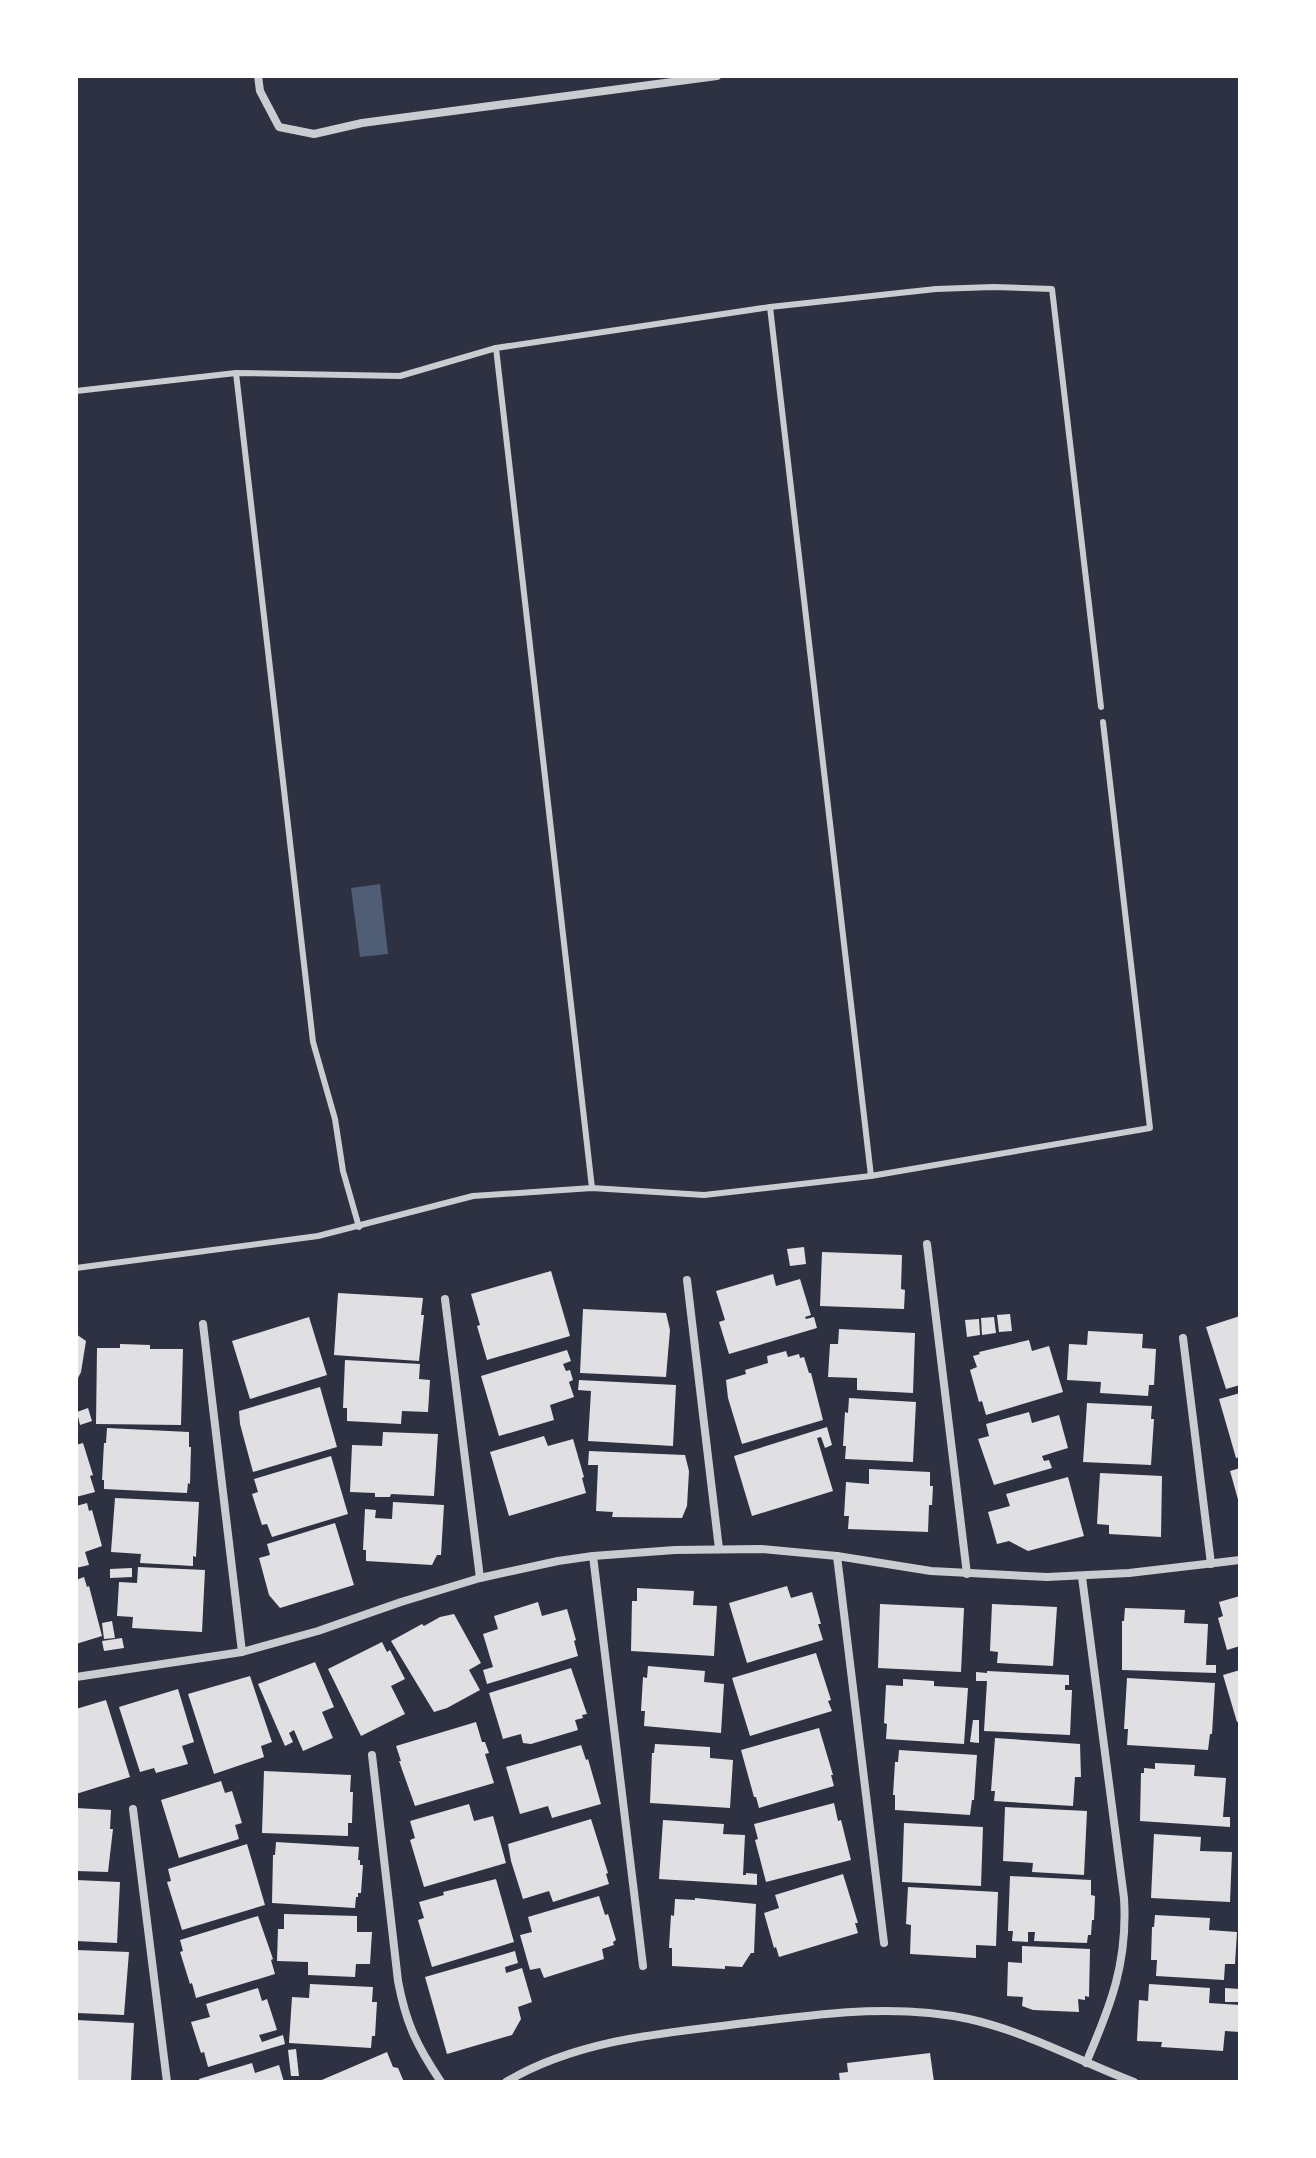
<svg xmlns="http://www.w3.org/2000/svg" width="1316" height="2158" font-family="'Archivo Narrow',sans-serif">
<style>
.water{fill:#4f5d75}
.building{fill:#e0e0e3}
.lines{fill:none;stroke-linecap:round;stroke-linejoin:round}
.service{stroke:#caccd0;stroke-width:6}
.minor{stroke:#caccd0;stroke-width:8}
</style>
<rect width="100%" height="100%" fill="#2d3142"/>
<polygon class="water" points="380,884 388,954 360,957 351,888"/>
<g class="building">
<polygon points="804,1247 806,1264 790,1266 787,1249"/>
<polygon points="822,1252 902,1255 901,1289 905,1290 904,1309 820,1306"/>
<polygon points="551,1271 570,1336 487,1360 477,1326 480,1325 471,1294"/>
<polygon points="773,1274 776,1286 800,1279 811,1315 805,1317 806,1319 814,1317 817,1328 729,1354 719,1322 725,1320 716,1291"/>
<polygon points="338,1293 423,1298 421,1315 424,1315 419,1361 334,1355"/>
<polygon points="583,1309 666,1313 670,1330 666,1377 580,1373"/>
<polygon points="1010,1314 1012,1331 999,1332 997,1315"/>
<polygon points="1240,1316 1240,1385 1226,1389 1206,1327"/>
<polygon points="309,1317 327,1375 250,1399 232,1341"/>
<polygon points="994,1317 996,1333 982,1335 981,1318"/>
<polygon points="979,1319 980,1335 967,1337 965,1320"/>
<polygon points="839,1329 915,1333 913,1393 857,1390 857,1378 828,1377 830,1344 838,1344"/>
<polygon points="1088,1331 1143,1334 1142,1348 1156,1349 1154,1385 1149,1385 1148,1396 1100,1393 1101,1382 1067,1380 1069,1344 1087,1345"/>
<polygon points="76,1334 86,1341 81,1372 76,1382"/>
<polygon points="1029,1340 1032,1351 1049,1346 1063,1392 986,1415 982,1401 979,1402 970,1370 977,1367 973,1356 980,1354 979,1352"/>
<polygon points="120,1344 150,1345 150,1349 183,1349 181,1425 96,1424 97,1348 120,1348"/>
<polygon points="567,1350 571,1361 563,1364 566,1371 570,1370 573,1380 569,1382 574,1397 550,1405 554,1420 499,1436 481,1376"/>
<polygon points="786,1351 788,1357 799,1354 800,1358 804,1357 809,1373 811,1373 823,1420 742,1444 728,1398 726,1380 746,1374 745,1370 768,1363 767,1356"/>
<polygon points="345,1360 420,1364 419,1379 430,1380 428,1412 402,1411 401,1424 347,1421 347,1408 343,1408"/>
<polygon points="579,1380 676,1385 673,1446 588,1441 591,1391 578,1390"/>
<polygon points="320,1387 337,1447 253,1472 240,1424 239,1411"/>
<polygon points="1240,1393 1240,1457 1236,1458 1219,1399"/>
<polygon points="849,1398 916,1402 913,1462 845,1459 846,1446 843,1446 845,1412 848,1413"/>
<polygon points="1087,1403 1152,1406 1151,1419 1154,1419 1151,1465 1083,1462"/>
<polygon points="88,1408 92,1421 80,1425 77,1412"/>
<polygon points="1029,1412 1032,1423 1059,1415 1068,1448 1042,1456 1044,1461 1049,1460 1052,1468 994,1485 978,1439 989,1436 986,1424"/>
<polygon points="827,1427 832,1445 825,1448 821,1437 817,1438 833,1491 752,1516 734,1456"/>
<polygon points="107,1428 189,1432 189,1447 191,1447 190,1484 188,1483 187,1493 104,1489 104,1480 102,1480 104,1443 106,1443"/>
<polygon points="383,1432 438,1434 434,1496 391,1494 390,1497 375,1497 375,1493 350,1492 352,1445 382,1446"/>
<polygon points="544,1436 548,1446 573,1439 584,1477 582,1478 586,1493 509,1516 490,1452"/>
<polygon points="83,1443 93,1475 90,1476 95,1492 76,1497 76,1445"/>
<polygon points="589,1451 685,1455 689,1471 687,1506 682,1518 612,1517 613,1512 596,1511 598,1465 588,1465"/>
<polygon points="331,1456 348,1514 272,1537 267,1524 262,1525 252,1494 258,1492 254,1479"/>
<polygon points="1240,1468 1240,1503 1239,1503 1230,1471"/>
<polygon points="869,1469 930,1472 930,1486 933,1486 932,1505 929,1505 928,1532 848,1529 849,1516 844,1516 846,1482 869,1484"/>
<polygon points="1100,1473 1162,1476 1161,1537 1109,1534 1109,1525 1097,1524"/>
<polygon points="1068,1477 1084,1536 1028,1551 1009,1541 997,1544 988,1512 1010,1506 1006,1494"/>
<polygon points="115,1498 199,1502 196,1557 193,1556 193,1566 140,1563 141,1554 111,1552"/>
<polygon points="393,1502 444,1505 441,1555 437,1555 432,1565 366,1561 366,1550 363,1550 365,1509 376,1510 375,1518 392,1519"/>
<polygon points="87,1503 89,1511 92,1510 102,1546 85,1552 89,1565 76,1568 76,1506"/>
<polygon points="335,1523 354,1585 280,1608 269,1595 259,1558 270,1555 267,1544"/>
<polygon points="138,1567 205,1570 202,1632 132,1628 133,1617 117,1616 119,1582 137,1583"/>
<polygon points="132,1568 132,1577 110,1578 110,1569"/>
<polygon points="84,1577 87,1587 89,1586 102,1636 76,1644 76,1580"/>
<polygon points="787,1586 791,1598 812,1592 821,1624 818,1624 823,1640 747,1663 729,1603"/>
<polygon points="637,1588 694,1591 693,1605 717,1606 714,1656 631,1651 632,1601 637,1601"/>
<polygon points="1240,1596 1240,1646 1227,1650 1218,1618 1223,1616 1219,1602"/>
<polygon points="538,1602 542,1616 567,1609 576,1640 574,1641 578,1656 487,1684 483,1670 493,1667 483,1634 498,1629 494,1616"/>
<polygon points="880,1604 964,1608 961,1672 878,1668"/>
<polygon points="992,1604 1057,1607 1053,1666 997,1663 998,1652 990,1651"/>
<polygon points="1125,1608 1185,1610 1184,1623 1208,1624 1206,1665 1216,1665 1216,1673 1122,1670 1122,1621 1124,1621"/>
<polygon points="454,1614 481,1663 469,1670 480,1690 447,1708 434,1712 391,1641 422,1624 424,1626 440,1617"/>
<polygon points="112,1621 115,1638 104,1639 102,1623"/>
<polygon points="122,1638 124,1648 104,1651 102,1641"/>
<polygon points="382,1642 387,1652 390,1650 405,1679 391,1686 405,1714 361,1736 328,1669"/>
<polygon points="816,1653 831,1700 828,1701 832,1711 750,1736 732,1678"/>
<polygon points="315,1662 334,1707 322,1712 333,1738 303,1751 294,1730 289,1733 293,1742 285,1746 258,1684"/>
<polygon points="648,1666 705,1671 704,1682 724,1684 721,1733 644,1726 645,1711 641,1711 643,1677 647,1678"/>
<polygon points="571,1668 587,1714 582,1715 583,1718 575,1720 578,1730 531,1744 523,1743 521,1734 503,1739 489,1693"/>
<polygon points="1240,1670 1240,1721 1237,1722 1223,1675"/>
<polygon points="987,1671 1069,1675 1069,1685 1065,1685 1065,1690 1072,1690 1070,1735 984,1731 987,1681 976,1681 976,1672 987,1673"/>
<polygon points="250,1676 272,1742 261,1746 264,1757 214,1774 188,1694"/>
<polygon points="1127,1678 1215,1683 1212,1734 1210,1734 1208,1750 1127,1745 1128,1729 1124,1729"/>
<polygon points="903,1679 934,1681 934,1686 968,1688 964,1744 886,1739 887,1724 884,1723 886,1685 903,1686"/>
<polygon points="178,1689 194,1742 182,1746 188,1764 156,1773 154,1768 140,1772 119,1707"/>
<polygon points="106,1700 130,1777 76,1794 76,1709"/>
<polygon points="973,1720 979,1720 979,1743 970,1742"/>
<polygon points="476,1722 482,1742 485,1742 489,1753 485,1754 494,1783 415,1806 399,1761 401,1761 396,1746"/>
<polygon points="819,1728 833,1775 831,1775 834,1786 759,1808 756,1797 754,1797 741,1750"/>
<polygon points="995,1738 1080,1744 1081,1777 1075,1777 1073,1806 994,1801 995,1791 991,1791"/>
<polygon points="655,1744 710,1747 710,1758 733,1760 730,1808 650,1803 652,1753 654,1753"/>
<polygon points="581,1745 586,1760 588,1759 601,1804 552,1818 548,1806 520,1814 506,1767"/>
<polygon points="899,1750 977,1755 974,1800 972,1800 970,1815 895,1810 895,1795 893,1795 895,1762 898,1762"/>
<polygon points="1155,1763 1195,1765 1194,1776 1226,1778 1223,1817 1230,1817 1230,1827 1140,1821 1141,1773 1144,1773 1144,1768 1155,1769"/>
<polygon points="264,1771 351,1775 350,1792 353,1792 352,1823 348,1823 348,1836 262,1833"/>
<polygon points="221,1781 225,1793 232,1791 242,1823 235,1825 239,1839 179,1858 161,1800"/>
<polygon points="834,1803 838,1821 841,1820 851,1860 766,1882 755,1840 758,1839 754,1824"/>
<polygon points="469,1804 474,1821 493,1816 506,1863 424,1887 410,1840 415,1838 410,1821"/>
<polygon points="1005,1807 1087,1811 1084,1875 1032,1872 1033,1863 1003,1861"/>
<polygon points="76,1808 111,1810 110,1829 113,1829 108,1872 76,1871"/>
<polygon points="591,1819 608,1873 606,1874 609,1884 553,1902 549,1891 523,1899 511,1861 508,1844"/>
<polygon points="663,1820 724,1824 723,1834 745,1835 743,1875 746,1875 746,1873 757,1874 757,1885 659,1879"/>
<polygon points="904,1823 983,1827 981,1886 902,1882"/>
<polygon points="1154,1834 1201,1837 1200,1851 1232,1852 1230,1902 1151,1898"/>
<polygon points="276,1842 359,1847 358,1860 360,1860 360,1865 363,1865 361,1893 358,1893 358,1897 356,1897 355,1908 272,1903 273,1855 275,1855"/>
<polygon points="247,1844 265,1905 182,1930 167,1882 171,1881 168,1869"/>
<polygon points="843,1874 858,1923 855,1923 858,1933 779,1957 776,1947 774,1948 764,1913 779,1908 775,1895"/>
<polygon points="1010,1876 1091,1880 1091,1895 1095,1896 1094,1920 1092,1920 1091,1935 1088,1935 1087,1943 1034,1941 1035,1932 1028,1932 1028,1942 1012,1941 1013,1931 1008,1931"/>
<polygon points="496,1879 514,1942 432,1967 418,1920 424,1918 419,1902 444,1895 443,1892"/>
<polygon points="76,1880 120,1882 117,1943 76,1941"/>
<polygon points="908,1887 998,1892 996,1946 976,1945 976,1958 910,1954 911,1925 906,1924"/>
<polygon points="599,1896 605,1915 608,1914 616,1940 613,1942 614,1945 602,1949 604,1959 544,1978 540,1968 530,1970 520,1935 532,1932 528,1917"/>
<polygon points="695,1898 756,1904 754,1953 751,1953 742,1967 725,1966 725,1969 672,1966 672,1948 669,1948 671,1915 674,1916 675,1899 695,1900"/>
<polygon points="284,1914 357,1916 357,1932 372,1932 370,1964 356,1964 355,1977 308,1975 308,1962 277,1961 278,1929 284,1929"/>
<polygon points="1155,1915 1210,1918 1209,1930 1237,1932 1235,1964 1225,1964 1224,1980 1156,1976 1157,1960 1151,1960 1152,1927 1154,1927"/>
<polygon points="258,1916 273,1959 271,1960 275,1974 196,1998 192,1983 190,1984 180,1952 183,1951 180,1940"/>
<polygon points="1022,1946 1090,1949 1089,1997 1085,1996 1085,2000 1078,1999 1079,2012 1033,2010 1022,2006 1023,1997 1007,1996 1008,1962 1022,1963"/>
<polygon points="76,1950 129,1952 124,2015 77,2013"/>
<polygon points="515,1951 518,1963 505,1967 506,1973 522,1968 532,2002 518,2007 521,2019 512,2035 447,2054 425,1977"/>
<polygon points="310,1984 373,1987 372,2002 377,2002 375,2036 372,2036 371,2048 289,2043 292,1997 309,1998"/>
<polygon points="1149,1984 1210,1988 1209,2003 1240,2005 1240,2032 1225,2031 1223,2051 1161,2047 1162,2042 1137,2041 1139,2000 1148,2001"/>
<polygon points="258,1988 262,2001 267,1999 277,2030 259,2035 262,2042 283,2035 285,2044 208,2067 204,2052 201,2053 191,2022 210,2017 206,2004"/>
<polygon points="1225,1988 1240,1989 1240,2002 1225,2002"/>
<polygon points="76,2020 134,2023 131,2081 104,2080 103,2082 76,2082"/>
<polygon points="296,2049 299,2076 291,2076 288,2050"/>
<polygon points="387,2052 393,2067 398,2068 404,2082 317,2082"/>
<polygon points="930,2053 934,2082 840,2082 839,2073 848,2072 847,2063"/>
<polygon points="252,2063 255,2073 279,2065 284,2082 200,2082 199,2079"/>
</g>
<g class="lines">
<g class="service">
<polyline points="770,307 871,1176"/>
<polyline points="496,348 592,1188"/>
<polyline points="236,373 313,1042 335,1119 343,1171 359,1227"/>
<polyline points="76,391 236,373 400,376 496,348 770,307 936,289 993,287 1052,289 1101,707"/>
<polyline points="76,1268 318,1236 473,1196 592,1188 704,1195 871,1176 1150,1128 1103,722"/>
</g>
<g class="minor">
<polyline points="258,76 260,91 279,127 314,134 362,123 717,76"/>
<polyline points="927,1244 967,1574"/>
<polyline points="687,1280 719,1549"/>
<polyline points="445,1299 480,1578"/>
<polyline points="203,1324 242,1652"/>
<polyline points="1183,1338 1211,1564"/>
<polyline points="593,1556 643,1966"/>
<polyline points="837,1556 884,1943"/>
<path d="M1082,1577L1124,1898C1128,1962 1111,2005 1086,2063"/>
<polyline points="76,1677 242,1652 318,1631 401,1602 480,1578 558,1561 593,1556 675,1550 761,1549 837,1556 931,1571 1047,1577 1129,1573 1240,1560"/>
<path d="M372,1755L398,1981C406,2024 417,2046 441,2082"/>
<polyline points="133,1809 167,2082"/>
<path d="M506,2082C578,2039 665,2033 746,2023C821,2014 895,2003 969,2019C1027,2032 1079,2061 1134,2082"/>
</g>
</g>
<rect width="1316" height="2158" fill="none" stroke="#ffffff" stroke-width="156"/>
</svg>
